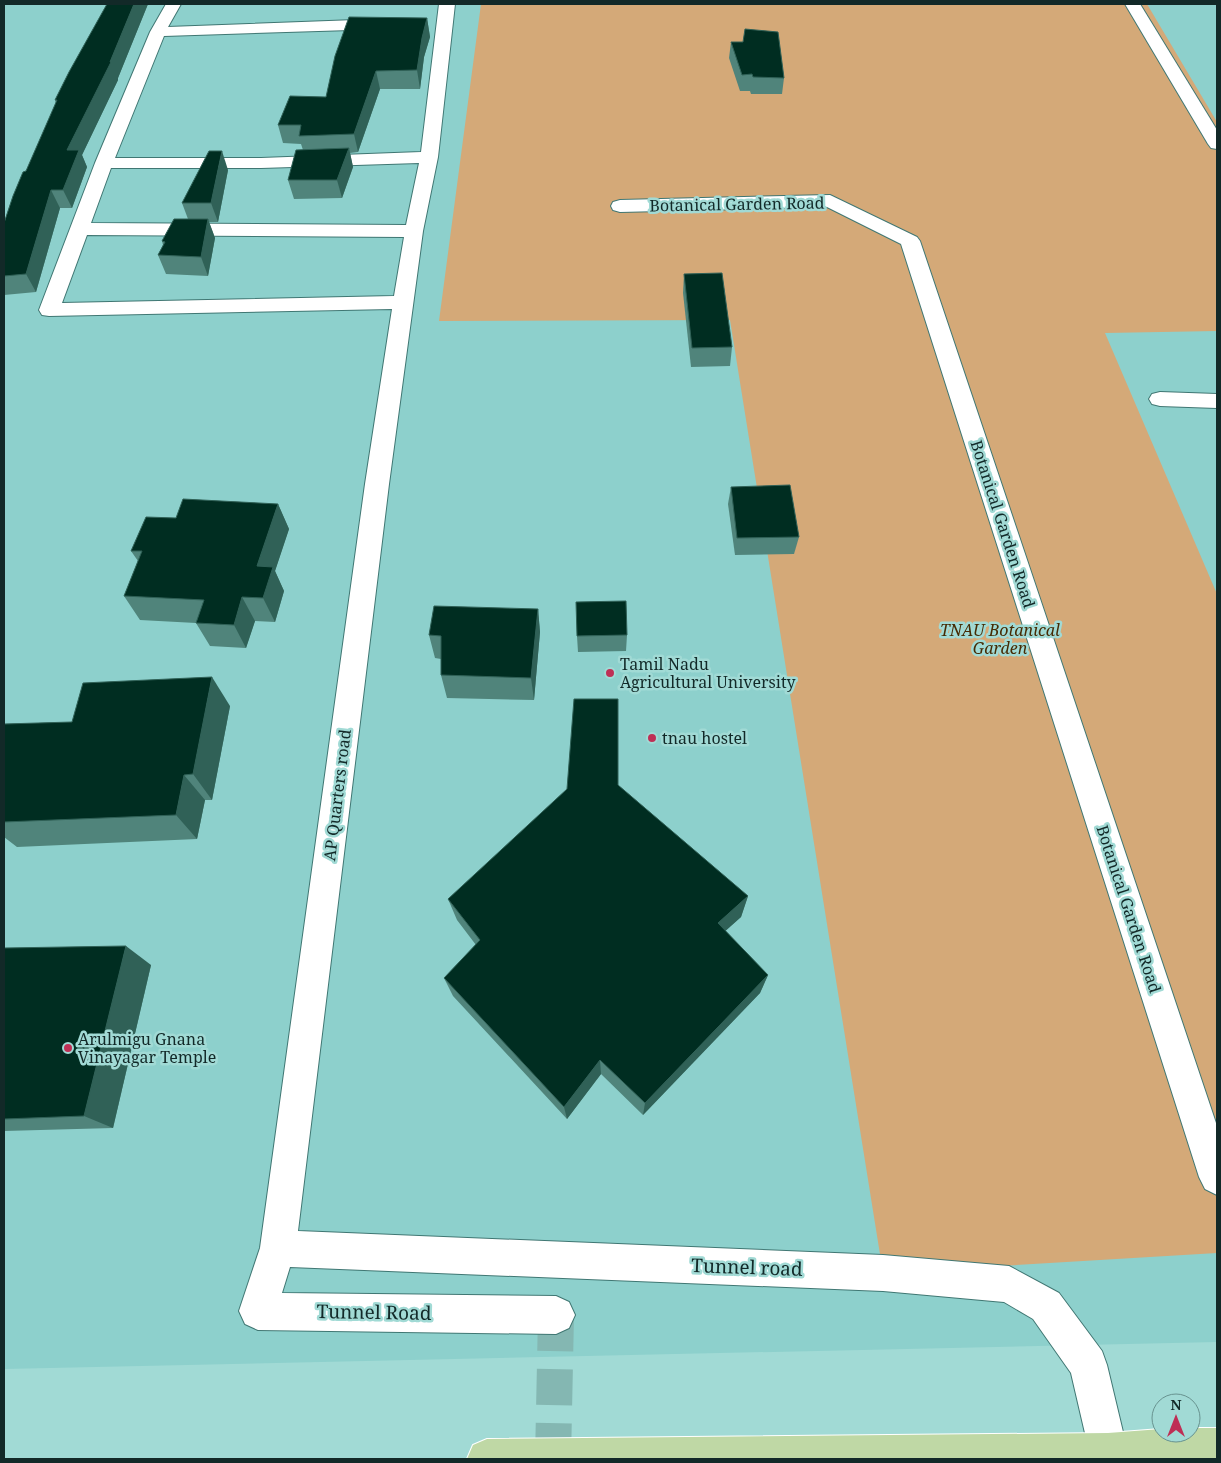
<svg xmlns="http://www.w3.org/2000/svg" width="1221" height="1463" font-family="'Noto Serif',serif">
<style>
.built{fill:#8dd0cc}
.green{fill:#d4a978}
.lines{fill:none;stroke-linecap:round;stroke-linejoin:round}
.minor-tunnel{stroke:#84b7b2;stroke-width:36;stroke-dasharray:36 18;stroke-linecap:butt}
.minor-casing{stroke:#407773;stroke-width:2}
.primary-casing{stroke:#fff;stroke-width:2}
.minor{fill:#fff;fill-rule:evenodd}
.primary{fill:#bfd8a5;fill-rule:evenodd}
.wall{fill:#50847b}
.shaded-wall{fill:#306157}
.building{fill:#002d21;stroke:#306157}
.poi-dot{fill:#be2f55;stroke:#a1dad5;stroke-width:2}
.labels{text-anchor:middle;stroke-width:5;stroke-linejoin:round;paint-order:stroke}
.street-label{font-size:16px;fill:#122928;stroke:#a1dad5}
.park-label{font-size:16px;font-style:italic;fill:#462b04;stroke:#a1dad5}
.poi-label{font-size:16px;fill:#122928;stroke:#a1dad5;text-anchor:start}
.near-street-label{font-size:19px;fill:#122928;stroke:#a1dad5}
</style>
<rect width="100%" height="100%" fill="#a1dad5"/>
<polygon class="built" points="4,4 1217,4 1217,1342 4,1369"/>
<polygon class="green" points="481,4 1147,4 1217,122 1217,331 1105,333 1217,594 1217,1253 883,1273 730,320 439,321"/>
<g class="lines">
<polyline class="minor-tunnel" points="553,1459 556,1315"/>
<defs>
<g id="minor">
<path d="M166,4H181L168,27L383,19L388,21L391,24L388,27L383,29L164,36L115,158H261L421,152L439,4H455L438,157L423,231L389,484L298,1231L883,1255L1009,1266L1059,1293L1102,1351L1107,1365L1128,1453L1125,1459H1091L1071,1373L1033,1319L1004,1302L883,1291L290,1267L282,1293L556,1296L569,1302L575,1315L569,1328L556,1334L258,1330L245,1324L239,1311L260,1248L365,484L392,309L49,316L42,315L39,310L95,163L150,32ZM419,163L406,225L91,223L111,168H261ZM87,235L404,237L394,296L62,303Z"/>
<polygon points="1125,4 1140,4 1217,130 1217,149 1211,148 1208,144"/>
<polygon points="830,195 917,237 920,241 1217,1126 1217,1195 1205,1189 1199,1177 901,244 827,207 620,212 613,210 611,206 613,202 620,200"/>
<polygon points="1160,392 1217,394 1217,408 1160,406 1152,404 1149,399 1152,394"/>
</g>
<polygon id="primary" points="1191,1428 1217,1428 1217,1459 467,1459 473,1445 487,1439 1108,1433 1161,1429 1161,1433 1191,1433"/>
</defs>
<use href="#minor" class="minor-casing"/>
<use href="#primary" class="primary-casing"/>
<use href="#minor" class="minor"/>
<use href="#primary" class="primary"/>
</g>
<g class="wall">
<polygon points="107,4 148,4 118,78 118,80 82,155 87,167 72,208 60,208 36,292 4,295 4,223 56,103 55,100"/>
<polygon points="427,18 430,37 424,57 420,89 380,89 358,152 350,153 353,167 342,198 294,199 288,180 303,150 301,144 283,143 278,125 326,97"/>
<polygon points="731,42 784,78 782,94 751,94 750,91 740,91 729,58"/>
<polygon points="228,170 218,222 209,222 215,238 208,276 166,274 158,255 163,245 162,241 188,219 182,203"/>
<polygon points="684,274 732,347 730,366 691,367 683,293"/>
<polygon points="731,487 799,537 794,554 735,555 728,504"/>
<polygon points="278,504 289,529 275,571 284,591 275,622 255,621 246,648 210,646 196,623 140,620 124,596 138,561 131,551 176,518"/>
<polygon points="538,609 540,632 534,700 447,698 441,675 441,659 435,658 429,635"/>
<polygon points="627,635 626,651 578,652 577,636"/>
<polygon points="230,706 212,800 205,800 197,839 17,847 4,837 4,724 72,722"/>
<polygon points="618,785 748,896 741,917 725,931 768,975 760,993 643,1115 601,1074 567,1119 453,996 444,978 476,945 457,920 448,899"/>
<polygon points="4,948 151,965 113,1128 4,1131"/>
</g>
<g class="shaded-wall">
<polygon points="134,4 148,4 118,78 118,80 82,155 87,167 72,208 63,190 67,150 110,62"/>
<polygon points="427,18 430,37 424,57 420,89 417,70 422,38"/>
<polygon points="376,71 380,89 358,152 354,134"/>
<polygon points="349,148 353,167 342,198 337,180"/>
<polygon points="222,151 228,170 218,222 211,203"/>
<polygon points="51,190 60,208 36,292 26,274"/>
<polygon points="208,219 215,238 208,276 201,257"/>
<polygon points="278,504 289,529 275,571 284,591 275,622 263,598 257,566"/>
<polygon points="242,597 255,621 246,648 234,625"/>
<polygon points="538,609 540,632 534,700 531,678"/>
<polygon points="212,677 230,706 212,800 193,774"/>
<polygon points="184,775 205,800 197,839 176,815"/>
<polygon points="748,896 741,917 712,943 718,923"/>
<polygon points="126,946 151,965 113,1128 84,1116"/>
<polygon points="768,975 760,993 643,1115 645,1103"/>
<polygon points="600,1060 601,1074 567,1119 564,1107"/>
</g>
<g class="building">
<polygon points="107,4 134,4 110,62 111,62 67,150 79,150 63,190 51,190 26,274 4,276 4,223 13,196 23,172 26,171 57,100 55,100 69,72"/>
<polygon points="349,17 427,18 422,38 417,70 376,71 354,134 299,136 301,125 278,125 290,96 326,97 335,56"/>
<polygon points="745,29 778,32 784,78 753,77 752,74 742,75 731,42 743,42"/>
<polygon points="349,148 337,180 288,180 296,150"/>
<polygon points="209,151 222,151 211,203 182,203"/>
<polygon points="174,219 208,219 201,257 158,255 165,242 162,241"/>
<polygon points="722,273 732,347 692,348 684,274"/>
<polygon points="790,485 799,537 737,538 731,487"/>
<polygon points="183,499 278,504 257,566 273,567 263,598 242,597 234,625 196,623 204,600 124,596 142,551 131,551 146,517 176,518"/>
<polygon points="626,601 627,635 577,636 576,602"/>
<polygon points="434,606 538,609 531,678 441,675 441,636 429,635"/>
<polygon points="212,677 193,774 184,775 176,815 4,822 4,724 72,722 83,683"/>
<polygon points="574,699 618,699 618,785 748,896 718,923 768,975 645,1103 600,1060 564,1107 444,978 480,940 448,899 567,789"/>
<polygon points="126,946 84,1116 4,1119 4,948"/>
</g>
<g class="poi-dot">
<circle cx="610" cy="673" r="5"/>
<circle cx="652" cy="738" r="5"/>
<circle cx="68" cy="1048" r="5"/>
</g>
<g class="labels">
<g class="street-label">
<text transform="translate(737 204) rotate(-1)" y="6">Botanical Garden Road</text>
<text transform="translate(1003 524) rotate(72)" y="6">Botanical Garden Road</text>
<text transform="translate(337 795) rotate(-83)" y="6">AP Quarters road</text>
<text transform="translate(1129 909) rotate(72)" y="6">Botanical Garden Road</text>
</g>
<g class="park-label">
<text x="1000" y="636">TNAU Botanical<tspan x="1000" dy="18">Garden</tspan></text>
</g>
<g class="poi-label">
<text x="620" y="670">Tamil Nadu<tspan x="620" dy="18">Agricultural University</tspan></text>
<text x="662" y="744">tnau hostel</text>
<text x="78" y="1045">Arulmigu Gnana<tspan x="78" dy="18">Vinayagar Temple</tspan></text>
</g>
<g class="near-street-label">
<text transform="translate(747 1267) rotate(2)" y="7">Tunnel road</text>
<text transform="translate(374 1312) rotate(1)" y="7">Tunnel Road</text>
</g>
</g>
<rect width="1221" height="1463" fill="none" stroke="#122928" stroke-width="10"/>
<g transform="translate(1176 1418)"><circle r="24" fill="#a1dad5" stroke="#689390"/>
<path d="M0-4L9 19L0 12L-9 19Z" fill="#be2f55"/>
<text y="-8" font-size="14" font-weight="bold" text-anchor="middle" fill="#122928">N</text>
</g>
</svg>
